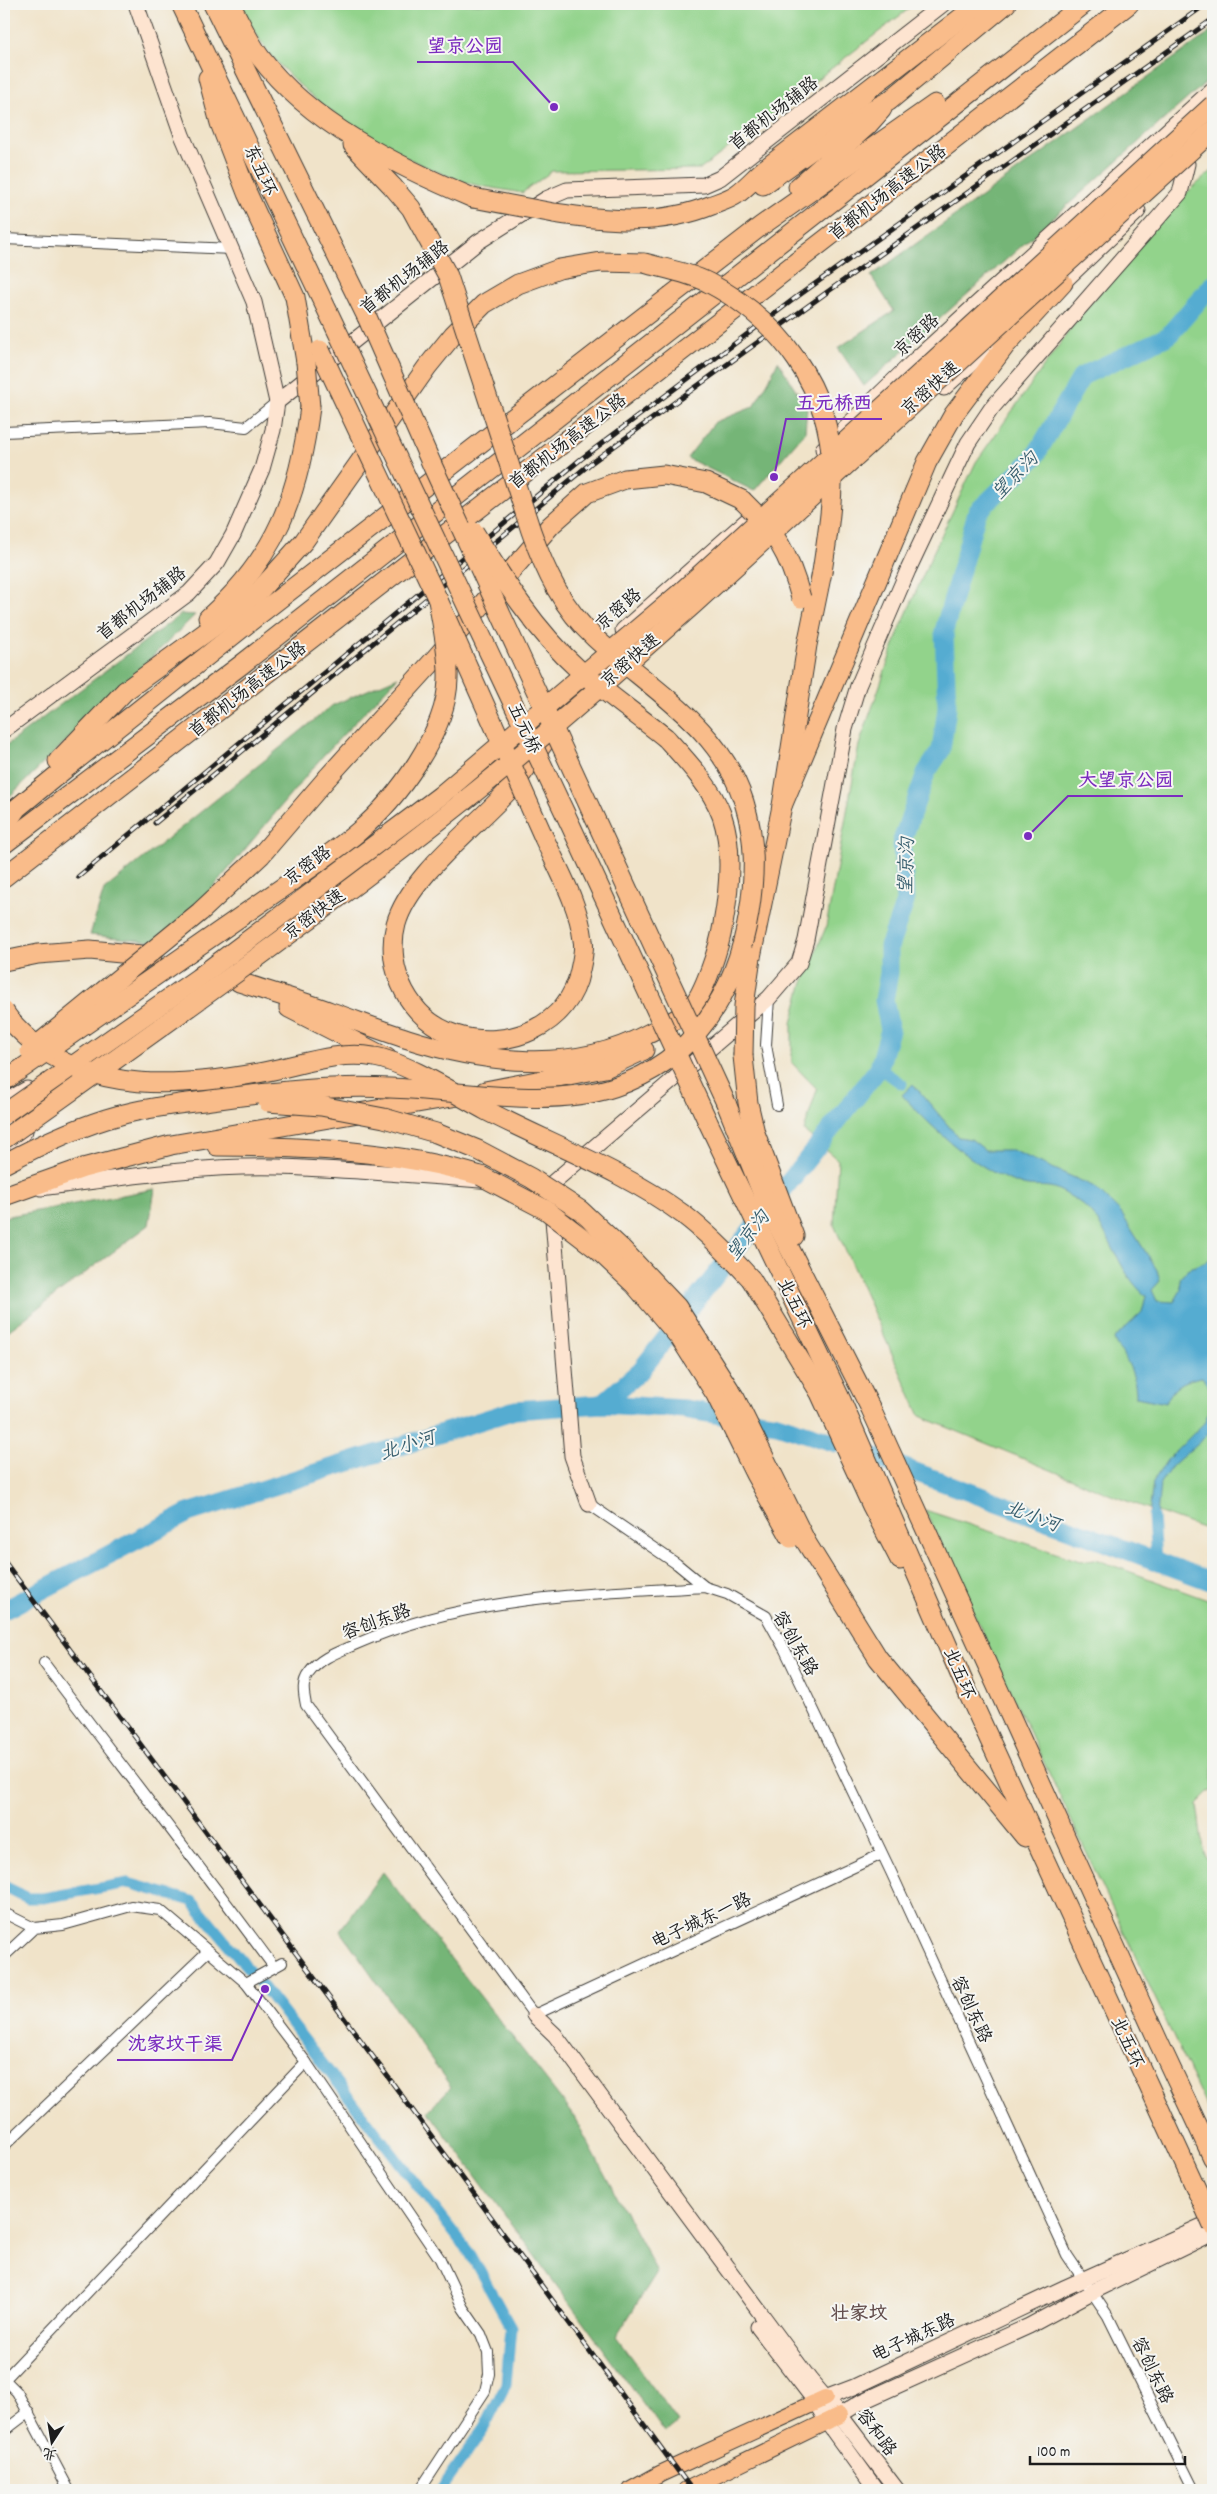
<svg xmlns="http://www.w3.org/2000/svg" width="1217" height="2494" font-family="Dekko,'LXGW WenKai TC',sans-serif">
<style>
.green{fill:#92d38b;stroke:#577854}
.forest{fill:#75b577;stroke:#48684a}
.water{fill:#55acd1;stroke:#386476}
.lines{fill:none;stroke-linecap:round;stroke-linejoin:round}
.canal{stroke:#55acd1;stroke-width:11}
.river{stroke:#55acd1;stroke-width:19}
.street-casing{stroke:#3c3a36;stroke-width:12}
.secondary-casing{stroke:#3c3a36;stroke-width:17}
.primary-casing{stroke:#3c3a36;stroke-width:18}
.highway-casing{stroke:#3c3a36;stroke-width:21}
.street{stroke:#fff;stroke-width:10}
.secondary{stroke:#fde4d0;stroke-width:15}
.primary{stroke:#f9bc8a;stroke-width:16}
.highway{stroke:#f9bc8a;stroke-width:19}
.rail-casing{stroke:#1c1c1c;stroke-width:5}
.rail{stroke:#f6f6f2;stroke-width:3;stroke-dasharray:9;stroke-linecap:butt}
.highway-bridge-casing{stroke:#3c3a36;stroke-width:21;stroke-linecap:butt}
.highway-bridge{stroke:#f9bc8a;stroke-width:19}
.labels{text-anchor:middle;stroke-width:4;stroke-linejoin:round;paint-order:stroke}
.street-label{font-size:18px;fill:#1c1c1c;stroke:#f6f6f2}
.water-label{font-size:19px;font-style:italic;fill:#365d6d;stroke:#f6f6f2}
.neighbourhood-label{font-size:19px;font-weight:bold;fill:#634e4d;stroke:#f6f6f2}
.leader{fill:none;stroke:#7b2cbf;stroke-width:2}
.callout-dot{fill:#7b2cbf;stroke:#f6f6f2;stroke-width:2}
.callout-label{font-size:19px;text-anchor:middle;font-weight:bold;fill:#7b2cbf;stroke:#f6f6f2;stroke-width:4;stroke-linejoin:round;paint-order:stroke}
</style>
<rect width="100%" height="100%" fill="#f6f6f2"/>
<filter id="ink" filterUnits="userSpaceOnUse"><feTurbulence type="fractalNoise" baseFrequency=".02" numOctaves="2"/><feDisplacementMap in="SourceGraphic" scale="10" xChannelSelector="R" yChannelSelector="G"/><feConvolveMatrix kernelMatrix="1 2 1 2 8 2 1 2 1" color-interpolation-filters="sRGB"/></filter>
<filter id="wash" filterUnits="userSpaceOnUse"><feTurbulence type="fractalNoise" baseFrequency=".0096" numOctaves="4" result="noise"/><feDisplacementMap in="SourceGraphic" scale="20" xChannelSelector="R" yChannelSelector="G"/><feGaussianBlur stdDeviation="1.12" result="paint"/><feColorMatrix in="noise" values="0 0 0 0 0 0 0 0 0 0 0 0 0 0 0 0 0 1.4 0 .05"/><feComposite in="paint" operator="in"/></filter>
<g filter="url(#wash)">
<rect width="100%" height="100%" fill="#f0e3c9"/>
<g class="green">
<path d="M238,4H915L701,169L552,171L522,193C502,189 478,187 459,180C387,154 314,109 266,49C256,35 247,18 238,4Z"/>
<polygon points="1213,170 1213,1532 1116,1497 920,1416 834,1225 838,1160 804,1131 817,1089 792,1063 792,1023 802,985 826,927 859,745 899,631 931,557 976,462 1078,318 1177,201"/>
<polygon points="925,1510 1080,1561 1095,1559 1213,1602 1213,1791 1209,1792 1197,1804 1203,1850 1213,1871 1213,2121"/>
</g>
<g class="forest">
<polygon points="1213,30 1213,76 864,386 838,348 894,311 871,276"/>
<polygon points="778,361 807,408 805,432 754,491 687,458 715,422 753,407 769,380"/>
<polygon points="181,614 195,615 4,802 4,747"/>
<polygon points="398,677 322,757 167,943 90,935 104,890 333,705"/>
<polygon points="155,1189 149,1225 4,1334 4,1217"/>
<polygon points="383,1872 572,2113 657,2272 616,2337 678,2422 665,2433 428,2111 451,2087 340,1930"/>
</g>
<g class="water">
<path d="M913,1084L958,1137L971,1139L985,1150H1012L1095,1187L1121,1213L1157,1270L1160,1281L1152,1290L1157,1301L1174,1302L1181,1290L1180,1278L1188,1269L1213,1258V1397L1208,1384L1202,1377C1184,1380 1173,1386 1166,1403L1136,1397C1136,1382 1132,1369 1124,1356C1120,1349 1116,1348 1114,1339L1142,1312L1146,1296C1116,1271 1112,1230 1083,1205C1077,1200 1062,1191 1054,1188C1044,1185 1033,1188 1023,1185C978,1172 933,1129 902,1095Z"/>
<polygon points="1213,1402 1212,1428 1205,1437 1173,1465 1160,1483 1157,1516 1149,1515 1153,1482 1167,1460 1204,1423"/>
</g>
<g class="lines">
<g class="canal">
<polyline points="879,1068 902,1084"/>
<polyline points="1153,1516 1156,1562"/>
<polyline points="4,1886 28,1898 43,1898 128,1883 192,1901 265,1989 471,2255 511,2328 506,2384 484,2428 441,2490"/>
</g>
<g class="river">
<polyline points="602,1404 641,1370 879,1068 890,1030 884,1000 889,973 889,947 905,902 902,841 926,773 941,750 947,708 944,631 977,512 1034,458 1082,376 1168,336 1213,284"/>
<polyline points="853,1449 1213,1582"/>
<polyline points="4,1610 188,1513 515,1410 602,1404 684,1409 777,1424 836,1443"/>
</g>
</g>
</g>
<g filter="url(#ink)">
<g class="lines">
<defs>
<g id="street">
<polyline points="4,239 232,249"/>
<polyline points="4,432 210,423 246,427 277,402"/>
<polyline points="769,998 766,1045 777,1105"/>
<polyline points="589,1504 677,1564 705,1587"/>
<path d="M44,1663C121,1765 199,1865 274,1967"/>
<path d="M882,1854L534,2015L306,1705C304,1694 301,1683 309,1673C320,1658 338,1652 354,1645C463,1596 588,1594 705,1587L727,1594L766,1616L785,1650L891,1872L1067,2255L1108,2316L1194,2490"/>
<polyline points="4,1913 34,1928 63,1925 131,1906 160,1910 246,1983 306,2062 4,2380"/>
<polyline points="4,1956 34,1928"/>
<polyline points="246,1983 282,1963"/>
<polyline points="306,2062 440,2259 463,2308 481,2334 488,2352 489,2374 485,2391 420,2490"/>
<polyline points="4,2146 207,1952"/>
<polyline points="4,2379 17,2392 69,2490"/>
<polyline points="4,2431 29,2412"/>
</g>
<g id="secondary">
<polyline points="136,4 182,135 254,302 277,402"/>
<polyline points="1055,290 1138,211"/>
<polyline points="944,388 1011,328"/>
<polyline points="823,449 916,359 1213,89"/>
<polyline points="623,630 746,521"/>
<polyline points="4,730 189,593 217,563 233,535 262,469 273,430 277,402 478,242 546,199 567,190 704,185 720,178 943,4"/>
<polyline points="4,1102 27,1089"/>
<polyline points="4,1153 25,1131"/>
<path d="M41,1188C119,1178 200,1165 278,1167C369,1170 460,1179 550,1185L769,998L799,963L806,940L845,729L858,686L908,570L968,443L991,409L1180,193L1187,164"/>
<polyline points="552,1207 572,1456 589,1504"/>
<polyline points="534,2015 555,2035 810,2380 840,2415 897,2490"/>
<polyline points="758,2327 815,2401 827,2422 876,2490"/>
<polyline points="825,2398 854,2387 1064,2288 1213,2221"/>
<polyline points="840,2415 859,2403 1029,2326 1092,2292 1213,2233"/>
</g>
<g id="primary">
<polyline points="631,2490 660,2474 825,2398"/>
<polyline points="686,2490 840,2415"/>
</g>
<g id="highway">
<polyline points="181,4 340,337"/>
<polyline points="213,4 367,317"/>
<path d="M230,4C240,21 248,41 260,57C309,123 399,167 473,198"/>
<polyline points="208,78 220,123 247,193 295,297 306,362"/>
<polyline points="353,145 393,187"/>
<polyline points="763,185 856,118 889,101 1006,4"/>
<polyline points="798,187 867,126 882,109"/>
<path d="M554,213C607,221 661,226 712,205C720,202 730,199 737,194C747,187 755,177 765,169L979,4"/>
<path d="M208,618C276,558 299,495 310,407"/>
<path d="M543,744C531,760 521,778 507,792C474,828 409,877 396,924C384,969 410,1021 456,1035C508,1051 570,1026 580,970C582,961 585,949 583,940C579,905 559,871 544,838"/>
<polyline points="58,761 125,691 253,598 304,541 427,367 453,335 484,304 518,284 559,269 601,262 644,263"/>
<polyline points="328,777 434,660 551,525 587,493 625,479 664,475 706,483 742,500"/>
<polyline points="782,806 927,462 954,414 1005,346 1063,283"/>
<polyline points="4,826 17,808 55,777 257,616 761,226 935,104"/>
<polyline points="4,844 241,665 1084,4"/>
<polyline points="4,877 1129,4"/>
<polyline points="751,957 782,806 807,645 822,572"/>
<polyline points="4,961 38,954 90,950 152,956"/>
<path d="M239,982C270,992 301,1001 331,1012C357,1021 382,1031 408,1039C483,1063 573,1074 646,1035C659,1028 678,1020 689,1010C704,996 720,945 723,924C729,891 733,848 722,816C711,786 687,761 666,738"/>
<polyline points="289,1008 387,1058"/>
<polyline points="743,1056 748,1103 755,1133 794,1236"/>
<polyline points="485,1091 605,1068 644,1050"/>
<polyline points="726,1103 766,1202 871,1409 1159,2043 1213,2158"/>
<polyline points="707,1120 841,1400 969,1695 1205,2208"/>
<path d="M217,1146C308,1147 394,1150 481,1176"/>
<polyline points="4,1196 83,1168 171,1145 458,1096"/>
<polyline points="751,1279 820,1393 872,1506 900,1560"/>
<polyline points="806,1542 878,1658 1025,1837"/>
</g>
</defs>
<use href="#street" class="street-casing"/>
<use href="#secondary" class="secondary-casing"/>
<use href="#primary" class="primary-casing"/>
<use href="#highway" class="highway-casing"/>
<use href="#street" class="street"/>
<use href="#secondary" class="secondary"/>
<use href="#primary" class="primary"/>
<use href="#highway" class="highway"/>
<defs>
<g id="rail">
<polyline points="155,823 591,463 830,290 1213,19"/>
<polyline points="78,877 581,459 798,296 1206,4"/>
<polyline points="4,1561 391,2081 692,2490"/>
</g>
</defs>
<use href="#rail" class="rail-casing"/>
<use href="#rail" class="rail"/>
<defs>
<g id="highway-bridge">
<polyline points="473,198 554,213"/>
<path d="M644,263C666,269 690,273 709,283C780,320 831,389 832,470C833,504 827,538 822,572"/>
<polyline points="367,317 433,467 726,1103"/>
<polyline points="340,337 571,826 707,1120"/>
<polyline points="320,350 438,600 544,838"/>
<polyline points="306,362 310,407"/>
<path d="M742,500C776,533 789,553 801,598"/>
<path d="M474,532C504,581 535,630 578,669C606,693 637,715 666,738"/>
<path d="M4,1011C10,1022 20,1031 29,1039C93,1094 180,1087 258,1073C296,1067 335,1050 374,1057C406,1062 457,1095 487,1111C553,1145 624,1171 684,1215C709,1234 730,1256 751,1279"/>
<polyline points="30,1051 200,912 261,855 328,777"/>
<polyline points="743,1056 744,1006 751,957"/>
<path d="M4,1081L312,867C327,855 343,845 358,832C397,799 447,732 448,679C449,652 442,626 438,600"/>
<polyline points="268,1102 321,1106 384,1118 436,1133 478,1150 531,1178 580,1210 623,1250 677,1307 735,1398 806,1542"/>
<polyline points="4,1114 198,978 440,796 680,593 1213,105"/>
<path d="M4,1139C154,1032 305,926 450,812C534,746 614,675 694,604L1213,130"/>
<path d="M4,1164C41,1144 79,1126 120,1115C149,1107 181,1104 211,1100C270,1092 330,1085 390,1088C458,1090 549,1109 614,1087C694,1061 736,993 749,913C755,875 756,840 744,802C720,726 650,689 595,638C563,609 545,571 531,531L448,276L411,208L393,187"/>
<polyline points="481,1176 546,1210 598,1250 634,1284 680,1338 716,1395 755,1474 791,1538"/>
<polyline points="1205,2208 1213,2226"/>
</g>
</defs>
<use href="#highway-bridge" class="highway-bridge-casing"/>
<use href="#highway-bridge" class="highway-bridge"/>
</g>
</g>
<g class="labels">
<g class="street-label">
<text transform="translate(773 113) rotate(-38)" y="6">首都机场辅路</text>
<text transform="translate(261 170) rotate(65)" y="6">东五环</text>
<text transform="translate(887 192) rotate(-38)" y="6">首都机场高速公路</text>
<text transform="translate(404 277) rotate(-38)" y="6">首都机场辅路</text>
<text transform="translate(916 335) rotate(-43)" y="6">京密路</text>
<text transform="translate(930 388) rotate(-42)" y="6">京密快速</text>
<text transform="translate(567 441) rotate(-38)" y="6">首都机场高速公路</text>
<text transform="translate(141 603) rotate(-38)" y="6">首都机场辅路</text>
<text transform="translate(618 609) rotate(-41)" y="6">京密路</text>
<text transform="translate(630 660) rotate(-41)" y="6">京密快速</text>
<text transform="translate(247 689) rotate(-38)" y="6">首都机场高速公路</text>
<text transform="translate(525 728) rotate(65)" y="6">五元桥</text>
<text transform="translate(307 865) rotate(-37)" y="6">京密路</text>
<text transform="translate(314 914) rotate(-37)" y="6">京密快速</text>
<text transform="translate(795 1303) rotate(64)" y="6">北五环</text>
<text transform="translate(376 1621) rotate(-20)" y="6">容创东路</text>
<text transform="translate(796 1643) rotate(60)" y="6">容创东路</text>
<text transform="translate(960 1673) rotate(67)" y="6">北五环</text>
<text transform="translate(701 1920) rotate(-25)" y="6">电子城东一路</text>
<text transform="translate(972 2009) rotate(65)" y="6">容创东路</text>
<text transform="translate(1128 2042) rotate(65)" y="6">北五环</text>
<text transform="translate(913 2337) rotate(-25)" y="6">电子城东路</text>
<text transform="translate(1153 2370) rotate(64)" y="6">容创东路</text>
<text transform="translate(877 2432) rotate(53)" y="6">容和路</text>
</g>
<g class="water-label">
<text transform="translate(1014 475) rotate(-46)" y="7">望京沟</text>
<text transform="translate(905 866) rotate(-88)" y="7">望京沟</text>
<text transform="translate(747 1235) rotate(-52)" y="7">望京沟</text>
<text transform="translate(407 1444) rotate(-18)" y="7">北小河</text>
<text transform="translate(1033 1515) rotate(20)" y="7">北小河</text>
</g>
<g class="neighbourhood-label">
<text x="859" y="2319">壮家坟</text>
</g>
</g>
<path class="leader" d="M554 107L513 62H417M774 477L786 419H882M1028 836L1068 796H1183M265 1989L232 2060H117"/>
<g class="callout-dot">
<circle cx="554" cy="107" r="5"/>
<circle cx="774" cy="477" r="5"/>
<circle cx="1028" cy="836" r="5"/>
<circle cx="265" cy="1989" r="5"/>
</g>
<g class="callout-label">
<text x="465" y="52">望京公园</text>
<text x="834" y="409">五元桥西</text>
<text x="1126" y="786">大望京公园</text>
<text x="175" y="2050">沈家坟干渠</text>
</g>
<rect width="1217" height="2494" fill="none" stroke="#f6f6f2" stroke-width="20"/>
<g transform="translate(52 2442) rotate(192)" stroke="#f6f6f2" stroke-width="4" paint-order="stroke">
<path d="M0-4L9 19L0 12L-9 19Z" fill="#1c1c1c"/>
<text y="-8" font-size="14" font-weight="bold" text-anchor="middle" fill="#1c1c1c">北</text>
</g>
<path d="M1030 2456v8h155v-8" fill="none" stroke="#1c1c1c" stroke-width="2.5"/>
<text x="1037" y="2456" font-size="15" fill="#1c1c1c" stroke="#f6f6f2" stroke-width="4" paint-order="stroke">100 m</text>
</svg>
